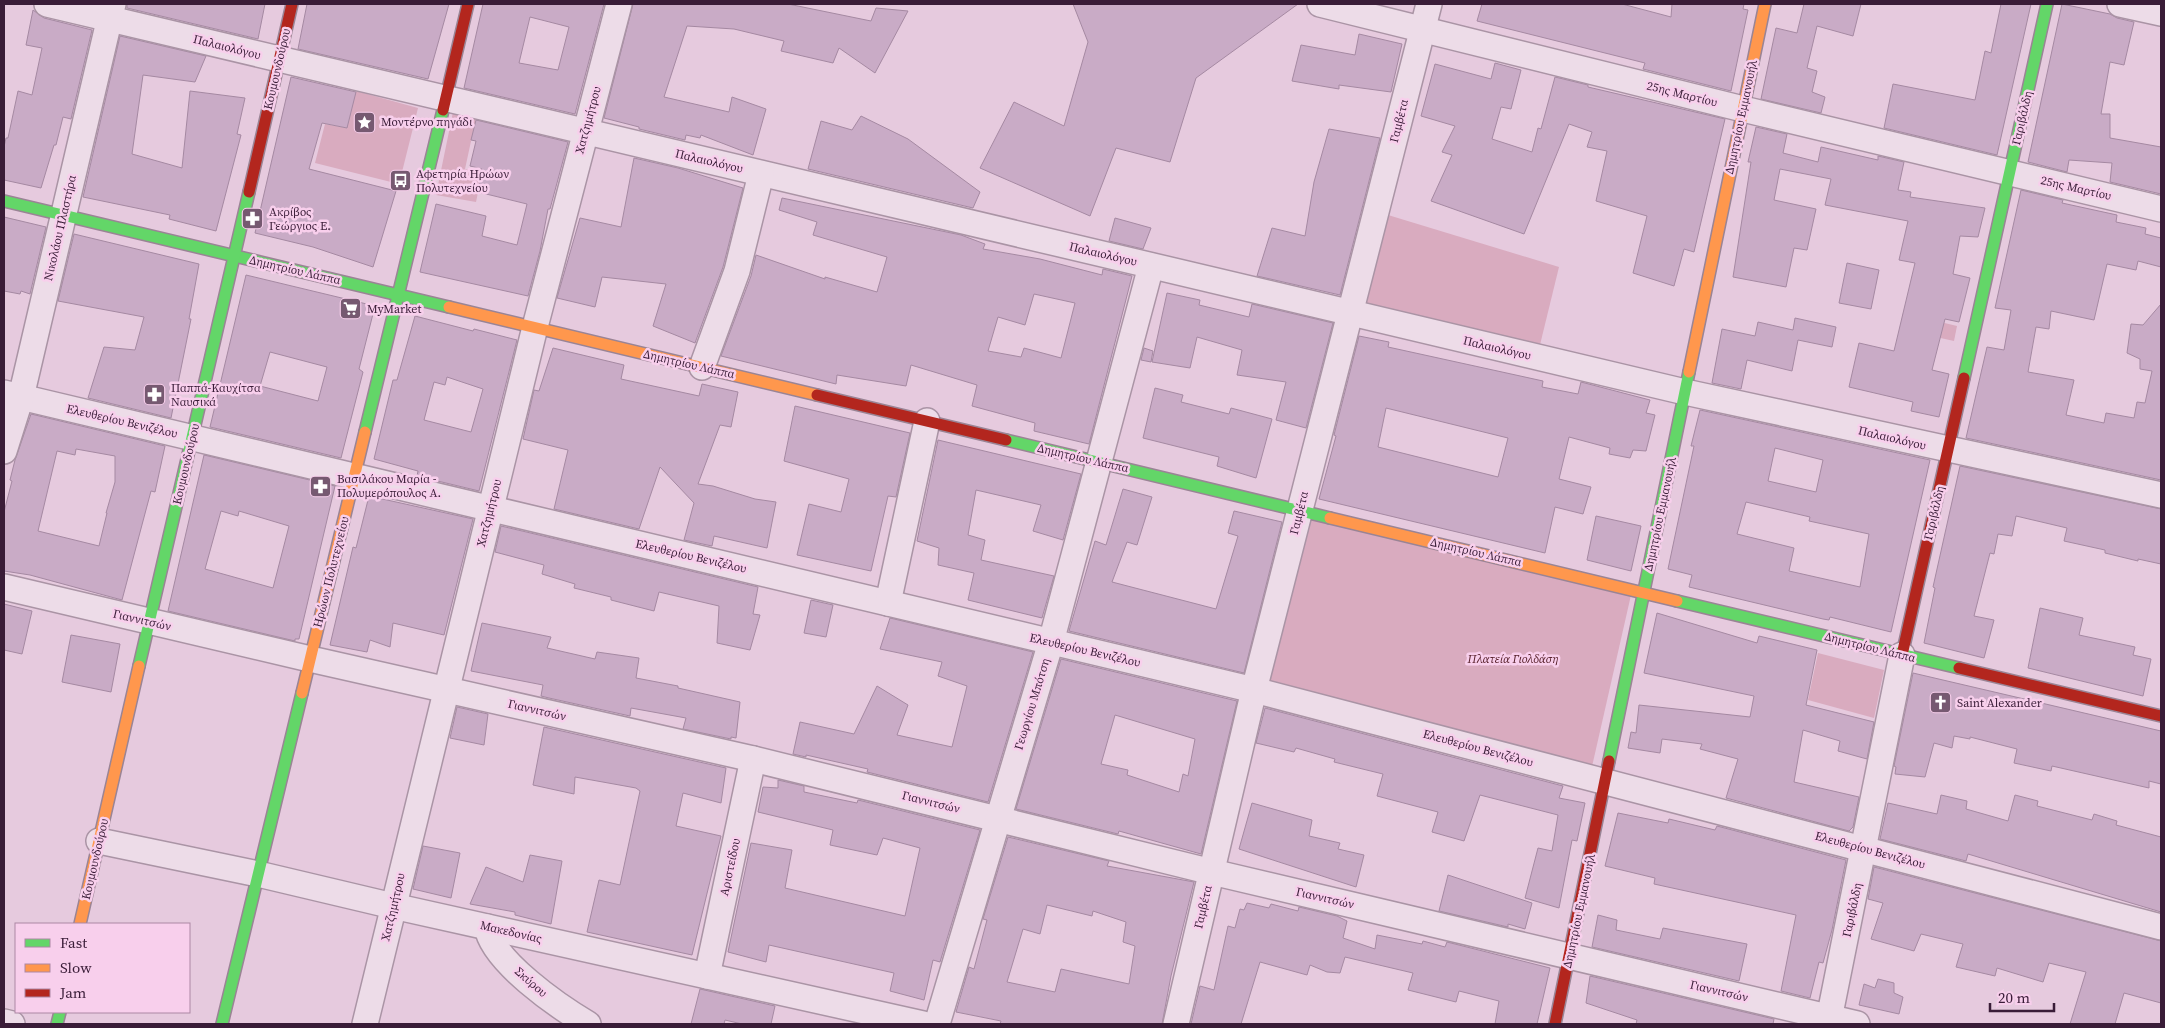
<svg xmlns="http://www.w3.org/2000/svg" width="2165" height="1028" font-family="'Source Serif 4',serif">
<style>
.green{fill:#d9abbf}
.building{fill:#c9abc6;stroke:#a589a2;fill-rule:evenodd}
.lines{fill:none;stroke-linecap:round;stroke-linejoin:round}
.street-casing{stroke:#aa94a5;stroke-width:28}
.fast-casing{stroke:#9a8495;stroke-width:14}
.slow-casing{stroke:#9a8495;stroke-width:14}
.jam-casing{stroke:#9a8495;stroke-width:14}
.street{stroke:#eddce8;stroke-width:25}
.fast{stroke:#63d668;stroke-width:11}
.slow{stroke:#ff974d;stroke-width:11}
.jam{stroke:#b3261e;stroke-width:11}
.labels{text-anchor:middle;stroke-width:5;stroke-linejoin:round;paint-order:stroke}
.street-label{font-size:12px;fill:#391c37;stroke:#f8cfec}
.poi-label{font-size:12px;fill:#391c37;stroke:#f8cfec;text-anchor:start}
.park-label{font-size:12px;font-style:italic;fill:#57212b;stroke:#f8cfec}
</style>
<rect width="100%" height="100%" fill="#e6cade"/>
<g class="green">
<polygon points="356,91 418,108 399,184 315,163 325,124 347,128"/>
<polygon points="453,112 476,118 465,169 482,173 476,202 436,195"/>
<polygon points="1388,215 1559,267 1538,353 1361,312"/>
<polygon points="1903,313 1957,326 1954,341 1900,329"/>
<polygon points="1303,514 1631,595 1591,771 1260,686"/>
<polygon points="1818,653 1884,670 1874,718 1808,700"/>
</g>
<g class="building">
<polygon points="127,4 265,4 258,39 127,8"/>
<polygon points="307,4 449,4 428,79 298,49"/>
<path d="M483,4H604L575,114L464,88ZM530,17L569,27L558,70L519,63Z"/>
<polygon points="633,4 788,4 871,21 876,8 908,11 875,73 839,48 833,63 781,51 784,41 734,29 687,26 664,97 729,112 732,97 766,109 753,155 701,135 700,138 686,135 685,140 639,129 639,127 604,118"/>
<polygon points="1073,4 1298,4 1196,78 1170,162 1116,148 1090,216 980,168 1014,102 1064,126 1088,42"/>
<polygon points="1482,4 1622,4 1671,17 1672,4 1744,4 1743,9 1748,10 1731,91 1643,69 1645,63 1477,21"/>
<polygon points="1804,4 1861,4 1853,36 1817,26 1807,68 1817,71 1812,92 1825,97 1821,113 1761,99 1776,28 1797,33"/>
<polygon points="2001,4 2031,4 1997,155 1884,128 1893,84 1975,100 1985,51 1991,53"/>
<polygon points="2062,4 2110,14 2117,18 2134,22 2124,65 2110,62 2101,114 2110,114 2110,138 2161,147 2161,194 2110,182 2112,163 2069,160 2067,172 2028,162"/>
<polygon points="33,10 44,18 92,30 71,119 63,117 56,145 54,145 41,188 4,180 4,147 6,138 8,138 18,91 32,95 42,48 26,45"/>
<polygon points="1359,34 1402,44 1391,92 1339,85 1339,89 1292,81 1301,45 1355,55"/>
<polygon points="120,36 206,56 195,82 143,75 132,154 182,168 190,91 245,98 237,134 241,135 216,231 169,219 170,215 83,197"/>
<polygon points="1495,63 1521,70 1511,109 1501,107 1492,139 1532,152 1538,128 1541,129 1555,77 1588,85 1588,87 1725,119 1694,252 1684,249 1674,286 1633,273 1647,216 1596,201 1607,151 1587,147 1592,132 1569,124 1524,234 1431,201 1452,155 1442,152 1455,126 1421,116 1435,64 1491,79"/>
<polygon points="291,77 356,92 347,128 322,123 309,169 396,191 373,267 313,247 255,233"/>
<polygon points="861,116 908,139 980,192 973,208 808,169 821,121 852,130"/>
<polygon points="476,120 568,142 550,209 548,209 540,251 528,296 420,272 436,204 486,216 482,236 517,245 527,204 478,192 482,169 470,166 476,141 471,140"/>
<polygon points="1756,127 1787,134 1783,153 1818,162 1821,147 1878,160 1878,156 1904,162 1898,190 1911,192 1910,197 1985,208 1978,237 1960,236 1953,274 1970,278 1959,322 1945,319 1932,370 1949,374 1939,417 1911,411 1913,402 1849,387 1859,343 1894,351 1915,263 1899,260 1908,221 1825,205 1831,179 1780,169 1774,200 1816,209 1807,250 1794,248 1786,287 1733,277 1751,162 1748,162"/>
<polygon points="1329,129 1380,138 1340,295 1257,276 1272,228 1305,236 1314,182"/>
<polygon points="634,158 678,168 743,188 723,267 695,343 653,326 666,284 602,277 595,307 557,298 580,218 621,227"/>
<polygon points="2021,190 2063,200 2062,203 2117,215 2116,222 2146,228 2145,234 2161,238 2161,267 2138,261 2136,270 2107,264 2094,320 2051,311 2049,329 2036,327 2028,372 2074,380 2066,415 2104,423 2106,413 2134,418 2137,402 2145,403 2152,371 2140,369 2140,359 2127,353 2131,324 2143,325 2161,304 2161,480 1966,438 1987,347 2004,350 2011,310 1995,308"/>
<path d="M782,198L961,235L985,244L983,249L1040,259L1102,275L1103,269L1132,276L1089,444L1034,431L1035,423L972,406L977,385L911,365L906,386L837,375L836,384L721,356L751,276L756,255L825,279V277L877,292L887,257L813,235L817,222L779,210ZM1034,294L1075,303L1061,358L1024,348L1021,357L988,351L998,317L1025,325Z"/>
<polygon points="4,217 46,227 30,294 21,291 20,294 4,291"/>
<polygon points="1115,218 1151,228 1143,249 1109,241"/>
<polygon points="74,234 199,264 189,319 191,319 171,418 88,398 104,347 135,350 144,317 58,301"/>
<polygon points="1847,263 1879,270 1871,309 1839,303"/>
<path d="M246,275L375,306L359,369L363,372L341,458L210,427ZM270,352L327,367L318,401L260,386Z"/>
<polygon points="1167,293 1200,300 1199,305 1249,317 1252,304 1333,323 1306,428 1276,420 1286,382 1237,375 1242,350 1197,337 1190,368 1152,362"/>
<path d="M415,316L473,331L474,329L517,340L479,491L417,476L418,471L374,459L393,380H397ZM447,377L483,389L471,432L424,420L434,382L445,385Z"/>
<polygon points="1795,318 1836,327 1832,347 1798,340 1792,371 1747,360 1741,389 1712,383 1722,329 1755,336 1758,322 1793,330"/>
<path d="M1359,336L1389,342L1388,347L1543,381L1542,387L1578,394L1581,382L1650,400L1646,413L1655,415L1646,451L1633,450L1630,458L1609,454L1610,448L1569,437L1559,479L1591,487L1583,514L1555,507L1545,553L1319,499L1336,436L1334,435ZM1386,408L1508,438L1498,477L1378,447Z"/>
<polygon points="553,348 624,365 621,379 699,396 702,384 738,392 731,427 720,425 698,484 713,486 755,499 776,502 767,548 714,536 712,546 684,540 694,503 660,467 639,529 554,509 568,450 523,439 534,390 539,391"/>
<polygon points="1144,348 1153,351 1151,362 1141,360"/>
<polygon points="1155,388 1183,395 1181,402 1229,414 1231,408 1272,419 1256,478 1217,466 1219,457 1143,438"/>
<polygon points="795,406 910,433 896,497 888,496 871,571 797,555 809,504 841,512 849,479 784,461"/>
<path d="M1700,410L1930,460L1891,632L1830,617L1829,620L1823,619L1689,587L1692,575L1668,569L1694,446H1691ZM1775,448L1823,460L1816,492L1768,481ZM1746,502L1810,517L1809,521L1869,534L1860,587L1789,571L1794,548L1737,534Z"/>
<path d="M31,414L165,446L155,492L151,491L122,600L30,575L4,571V512L12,481L10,480L15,460ZM76,449L115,456V482L106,513H107L99,546L38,531L57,451L75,455Z"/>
<polygon points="938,440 1081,474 1063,540 1033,531 1041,505 976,490 968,535 985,540 981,560 1054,576 1042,618 968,600 974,573 938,565 939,548 917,541"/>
<path d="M204,455L335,486L299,639H295V641L168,611ZM221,511L238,516L239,511L289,526L273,588L205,569Z"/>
<polygon points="1960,466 2161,509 2161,564 2138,559 2138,561 2105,553 2105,550 2064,541 2067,528 2016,516 2012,536 1998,534 1994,554 1990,553 1974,616 1994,620 1984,658 1924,643 1935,588 1933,587"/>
<polygon points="1123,489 1152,497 1137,545 1127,542 1112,582 1216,609 1238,536 1228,533 1234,511 1282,522 1244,673 1069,631 1095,541 1106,545"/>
<polygon points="369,496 473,519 444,635 393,623 390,647 370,640 367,652 330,645 353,547 356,548"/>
<polygon points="1596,516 1641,526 1631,571 1587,560"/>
<polygon points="501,526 758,587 753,614 760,615 750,650 717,643 719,606 659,592 654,611 611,600 611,597 574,588 575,584 542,574 544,565 495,552"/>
<polygon points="811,600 833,605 826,637 804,633"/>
<polygon points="4,604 32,611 22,654 4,650"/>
<polygon points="2040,608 2083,618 2079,635 2135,647 2133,655 2151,659 2143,696 2028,668"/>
<polygon points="1657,613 1757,643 1759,636 1817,650 1806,705 1874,722 1867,759 1838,751 1840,741 1803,730 1794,782 1859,797 1853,827 1849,831 1726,798 1738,759 1700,749 1702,744 1662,739 1660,753 1628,748 1631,732 1636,733 1639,705 1750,717 1754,696 1644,673"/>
<polygon points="890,618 1033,652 988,802 867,772 868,769 806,755 806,757 793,754 800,722 854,734 877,686 908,705 897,735 952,747 967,686 938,676 942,662 880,649"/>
<polygon points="482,623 551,637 547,648 595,659 597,652 639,658 636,678 678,686 678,688 740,702 736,738 731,737 731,739 683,729 686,718 631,708 630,716 549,698 541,696 543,685 471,671"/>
<polygon points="71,635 120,644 111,692 62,682"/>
<path d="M1061,659L1237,701L1201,854L1119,831L1118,834L1016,809ZM1115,715L1195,739L1188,776L1183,774L1179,792L1127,775L1128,770L1101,764Z"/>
<polygon points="1913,673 2161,731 2161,784 2149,781 2149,788 2052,766 2051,771 2014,763 2017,749 1970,737 1970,739 1954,736 1952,748 1934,743 1925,777 1895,774 1896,767 1894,766"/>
<polygon points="457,707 488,714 484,745 450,738"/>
<polygon points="1265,708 1563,786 1559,798 1585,803 1577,841 1572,840 1559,908 1525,898 1538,848 1552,851 1558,815 1480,795 1464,841 1432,832 1438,812 1377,796 1383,774 1334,762 1335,759 1296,748 1294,752 1256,743"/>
<polygon points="544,727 726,768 721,803 683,793 676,826 721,836 692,955 587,932 599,880 620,885 640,791 636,788 575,777 574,794 533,785"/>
<polygon points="778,780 804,786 804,792 857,803 858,800 980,830 940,962 933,960 924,1000 890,991 894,973 769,945 766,962 728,952 751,843 792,850 785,888 905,916 920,848 883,838 877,855 830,845 833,830 758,812 763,787 778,788"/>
<polygon points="1941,795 1967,801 1966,809 2008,821 2015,795 2038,801 2037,806 2092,820 2094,814 2117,821 2116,825 2161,837 2161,912 1968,854 1966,861 1880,839 1888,803 1937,814"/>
<polygon points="1252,803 1312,820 1309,836 1340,843 1338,849 1364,855 1356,887 1239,849"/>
<polygon points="1618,813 1668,823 1669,819 1715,830 1717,826 1846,860 1832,930 1823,963 1819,962 1810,998 1781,991 1796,915 1654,884 1655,878 1605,866"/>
<path d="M1008,837L1109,861L1107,866L1194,882L1171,976L1162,1024H1000L1001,1021L956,1012L969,967L974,969L987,920L983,919ZM1047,905L1092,916L1093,911L1126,922L1123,942L1135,946L1129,984L1061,969L1055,992L1007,982L1023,929L1040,934Z"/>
<polygon points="423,846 460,853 451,898 413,889"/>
<polygon points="530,855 562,861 551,924 515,915 515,912 470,904 486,867 523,882"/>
<polygon points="1874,867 2161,941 2161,1003 2124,993 2115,1024 2070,1024 2086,972 2049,963 2043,982 1997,968 1995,976 1956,967 1963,944 1921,934 1914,951 1871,939 1883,903 1868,899"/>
<polygon points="1448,875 1532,903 1525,929 1508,924 1508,927 1439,911"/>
<polygon points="1247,903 1269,908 1271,904 1298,911 1299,907 1337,916 1347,921 1343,938 1375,949 1377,935 1422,944 1423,941 1445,947 1447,942 1550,968 1537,1024 1495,1024 1499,1001 1459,991 1456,1002 1408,990 1413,973 1345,957 1340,973 1327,972 1310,965 1307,975 1260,962 1241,1024 1191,1024 1200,986 1214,990 1228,926 1235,928 1240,909 1244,910"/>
<polygon points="1598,915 1617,920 1616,930 1660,939 1663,928 1747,944 1739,981 1592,947"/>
<polygon points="1590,976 1774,1019 1773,1024 1636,1024 1637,1020 1586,1003"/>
<polygon points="1878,979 1894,983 1894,993 1903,997 1899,1014 1859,1005 1864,984 1875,988"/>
<polygon points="700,989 775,1006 771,1024 742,1024 725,1020 724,1024 691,1024"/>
</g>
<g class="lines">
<defs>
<g id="street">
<polyline points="47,4 1685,392 2161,495"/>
<polyline points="1320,4 1743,109 2161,209"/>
<polyline points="2120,4 2161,13"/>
<polyline points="702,367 737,271 761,174"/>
<polyline points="4,393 1254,690 2161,927"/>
<polyline points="4,451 21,397 113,4"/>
<polyline points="4,587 310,659 753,759 1212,872 1857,1024"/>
<polyline points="888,603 927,421"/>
<polyline points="99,841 258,874 393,906 923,1024"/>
<path d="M487,927C492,961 559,1007 588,1024"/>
<polyline points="707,976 753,759"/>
<polyline points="4,1022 12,1024"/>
<polyline points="365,1024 535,327 619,4"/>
<polyline points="937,1024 1051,642 1151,266"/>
<polyline points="1176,1024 1254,690 1429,4"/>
<polyline points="1828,1024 1902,655"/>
</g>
<g id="fast">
<polyline points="4,201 449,307"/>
<polyline points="1964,378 2047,4"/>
<polyline points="365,432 443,110"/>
<polyline points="1006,440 1330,518"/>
<polyline points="1677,601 1959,668"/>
<polyline points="139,666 249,192"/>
<polyline points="1609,761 1689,372"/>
<polyline points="57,1024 60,1012"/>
<polyline points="222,1024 302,693"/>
</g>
<g id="slow">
<polyline points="449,307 817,395"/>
<polyline points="1689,372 1765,4"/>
<polyline points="1330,518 1677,601"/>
<polyline points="302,693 365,432"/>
<polyline points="80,924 139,666"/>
</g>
<g id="jam">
<polyline points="443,110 468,4"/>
<polyline points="249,192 292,4"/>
<polyline points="817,395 1006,440"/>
<polyline points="1902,655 1964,378"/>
<polyline points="1959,668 2161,716"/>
<polyline points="1555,1024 1609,761"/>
</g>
</defs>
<use href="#street" class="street-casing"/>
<use href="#fast" class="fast-casing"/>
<use href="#slow" class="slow-casing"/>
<use href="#jam" class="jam-casing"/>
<use href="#street" class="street"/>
<use href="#fast" class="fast"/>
<use href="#slow" class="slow"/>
<use href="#jam" class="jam"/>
</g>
<defs>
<symbol id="sight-square" viewBox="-11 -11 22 22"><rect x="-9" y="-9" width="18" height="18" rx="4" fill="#765971" stroke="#f8cfec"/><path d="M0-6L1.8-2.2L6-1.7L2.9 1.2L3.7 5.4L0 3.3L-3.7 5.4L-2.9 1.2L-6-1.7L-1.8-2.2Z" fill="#fff"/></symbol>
<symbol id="bus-square" viewBox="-11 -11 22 22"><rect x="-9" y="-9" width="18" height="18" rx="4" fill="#765971" stroke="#f8cfec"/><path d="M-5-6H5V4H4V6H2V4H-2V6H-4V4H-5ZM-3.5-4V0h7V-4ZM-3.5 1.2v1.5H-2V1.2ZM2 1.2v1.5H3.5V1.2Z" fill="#fff"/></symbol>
<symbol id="pharmacy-square" viewBox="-11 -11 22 22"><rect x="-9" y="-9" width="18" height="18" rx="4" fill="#765971" stroke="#f8cfec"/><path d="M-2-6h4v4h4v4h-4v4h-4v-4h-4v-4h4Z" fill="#fff"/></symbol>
<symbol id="supermarket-square" viewBox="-11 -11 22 22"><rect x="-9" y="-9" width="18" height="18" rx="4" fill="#765971" stroke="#f8cfec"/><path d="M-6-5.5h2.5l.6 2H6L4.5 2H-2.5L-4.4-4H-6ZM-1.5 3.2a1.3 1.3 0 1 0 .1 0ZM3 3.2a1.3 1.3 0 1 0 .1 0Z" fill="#fff"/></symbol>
<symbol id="church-square" viewBox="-11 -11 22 22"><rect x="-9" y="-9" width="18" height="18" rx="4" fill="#765971" stroke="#f8cfec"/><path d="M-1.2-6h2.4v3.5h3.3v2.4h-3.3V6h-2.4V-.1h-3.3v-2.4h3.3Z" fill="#fff"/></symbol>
</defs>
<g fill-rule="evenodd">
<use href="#sight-square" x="352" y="110" width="25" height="25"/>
<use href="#bus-square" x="388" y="168" width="25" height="25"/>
<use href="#pharmacy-square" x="240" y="206" width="25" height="25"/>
<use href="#supermarket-square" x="338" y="296" width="25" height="25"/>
<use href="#pharmacy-square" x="142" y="382" width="25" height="25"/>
<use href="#pharmacy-square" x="308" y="474" width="25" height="25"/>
<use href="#church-square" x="1928" y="690" width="25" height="25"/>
</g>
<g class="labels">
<g class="street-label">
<text transform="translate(227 47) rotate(14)" y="4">Παλαιολόγου</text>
<text transform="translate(277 69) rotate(-77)" y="4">Κουμουνδούρου</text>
<text transform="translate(1682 94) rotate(14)" y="4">25ης Μαρτίου</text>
<text transform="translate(1741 117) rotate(-78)" y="4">Δημητρίου Εμμανουήλ</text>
<text transform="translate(2022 118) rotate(-77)" y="4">Γαριβάλδη</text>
<text transform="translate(588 120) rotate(-75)" y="4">Χατζημήτρου</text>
<text transform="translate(1399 121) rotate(-76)" y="4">Γαμβέτα</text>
<text transform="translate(709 161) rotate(13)" y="4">Παλαιολόγου</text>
<text transform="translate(2076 188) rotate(13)" y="4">25ης Μαρτίου</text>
<text transform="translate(60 228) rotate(-77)" y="4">Νικολάου Πλαστήρα</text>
<text transform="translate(1103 254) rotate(13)" y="4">Παλαιολόγου</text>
<text transform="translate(295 270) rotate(13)" y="4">Δημητρίου Λάππα</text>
<text transform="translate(1497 348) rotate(13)" y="4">Παλαιολόγου</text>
<text transform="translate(689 364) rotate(13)" y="4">Δημητρίου Λάππα</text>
<text transform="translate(122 421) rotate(13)" y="4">Ελευθερίου Βενιζέλου</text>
<text transform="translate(1892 438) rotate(13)" y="4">Παλαιολόγου</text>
<text transform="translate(1083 458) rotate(13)" y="4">Δημητρίου Λάππα</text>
<text transform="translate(186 464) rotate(-77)" y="4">Κουμουνδούρου</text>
<text transform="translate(489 513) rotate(-76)" y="4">Χατζημήτρου</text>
<text transform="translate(1299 513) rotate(-76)" y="4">Γαμβέτα</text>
<text transform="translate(1934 513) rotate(-77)" y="4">Γαριβάλδη</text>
<text transform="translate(1660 514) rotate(-78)" y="4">Δημητρίου Εμμανουήλ</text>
<text transform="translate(1476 552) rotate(13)" y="4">Δημητρίου Λάππα</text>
<text transform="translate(691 556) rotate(13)" y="4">Ελευθερίου Βενιζέλου</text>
<text transform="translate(331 572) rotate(-76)" y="4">Ηρώων Πολυτεχνείου</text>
<text transform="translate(142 620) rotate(13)" y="4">Γιαννιτσών</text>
<text transform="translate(1870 647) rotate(14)" y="4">Δημητρίου Λάππα</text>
<text transform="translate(1085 650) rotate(13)" y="4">Ελευθερίου Βενιζέλου</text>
<text transform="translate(1032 704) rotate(-73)" y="4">Γεωργίου Μπότση</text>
<text transform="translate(537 710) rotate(13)" y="4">Γιαννιτσών</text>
<text transform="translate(1478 748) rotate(15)" y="4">Ελευθερίου Βενιζέλου</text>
<text transform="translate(931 802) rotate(14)" y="4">Γιαννιτσών</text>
<text transform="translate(1870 850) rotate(15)" y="4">Ελευθερίου Βενιζέλου</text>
<text transform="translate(95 859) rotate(-77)" y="4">Κουμουνδούρου</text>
<text transform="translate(730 867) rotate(-78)" y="4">Αριστείδου</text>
<text transform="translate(1325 898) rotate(13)" y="4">Γιαννιτσών</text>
<text transform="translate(393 907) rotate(-77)" y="4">Χατζημήτρου</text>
<text transform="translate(1203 907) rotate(-77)" y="4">Γαμβέτα</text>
<text transform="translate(1852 910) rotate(-78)" y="4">Γαριβάλδη</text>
<text transform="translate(1579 911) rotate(-78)" y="4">Δημητρίου Εμμανουήλ</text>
<text transform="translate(511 932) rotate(13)" y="4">Μακεδονίας</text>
<text transform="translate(531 982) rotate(41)" y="4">Σκύρου</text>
<text transform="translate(1719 991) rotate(13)" y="4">Γιαννιτσών</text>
</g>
<g class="poi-label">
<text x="381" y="126">Μοντέρνο πηγάδι</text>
<text x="416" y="178">Αφετηρία Ηρώων<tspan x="416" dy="14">Πολυτεχνείου</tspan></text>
<text x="269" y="216">Ακρίβος<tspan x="269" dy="14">Γεώργιος Ε.</tspan></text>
<text x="367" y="313">MyMarket</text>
<text x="171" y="392">Παππά-Καυχίτσα<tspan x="171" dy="14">Ναυσικά</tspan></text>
<text x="337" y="483">Βασιλάκου Μαρία -<tspan x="337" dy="14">Πολυμερόπουλος Α.</tspan></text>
<text x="1957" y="707">Saint Alexander</text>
</g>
<g class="park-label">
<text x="1513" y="663">Πλατεία Γιολδάση</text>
</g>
</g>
<rect width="2165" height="1028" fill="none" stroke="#391c37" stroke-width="10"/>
<rect x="15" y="923" width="175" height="90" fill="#f8cfec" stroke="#ac87a4"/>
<rect x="25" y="939" width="25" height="8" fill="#63d668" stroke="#ac87a4"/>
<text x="60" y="948" font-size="15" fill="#391c37">Fast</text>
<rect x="25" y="964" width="25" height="8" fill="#ff974d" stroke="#ac87a4"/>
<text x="60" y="973" font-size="15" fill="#391c37">Slow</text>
<rect x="25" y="989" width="25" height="8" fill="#b3261e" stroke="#ac87a4"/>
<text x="60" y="998" font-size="15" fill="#391c37">Jam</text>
<path d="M1990 1003v8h64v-8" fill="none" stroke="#391c37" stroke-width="2.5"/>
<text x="1998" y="1003" font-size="15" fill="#391c37" stroke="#f8cfec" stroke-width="4" paint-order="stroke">20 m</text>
</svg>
